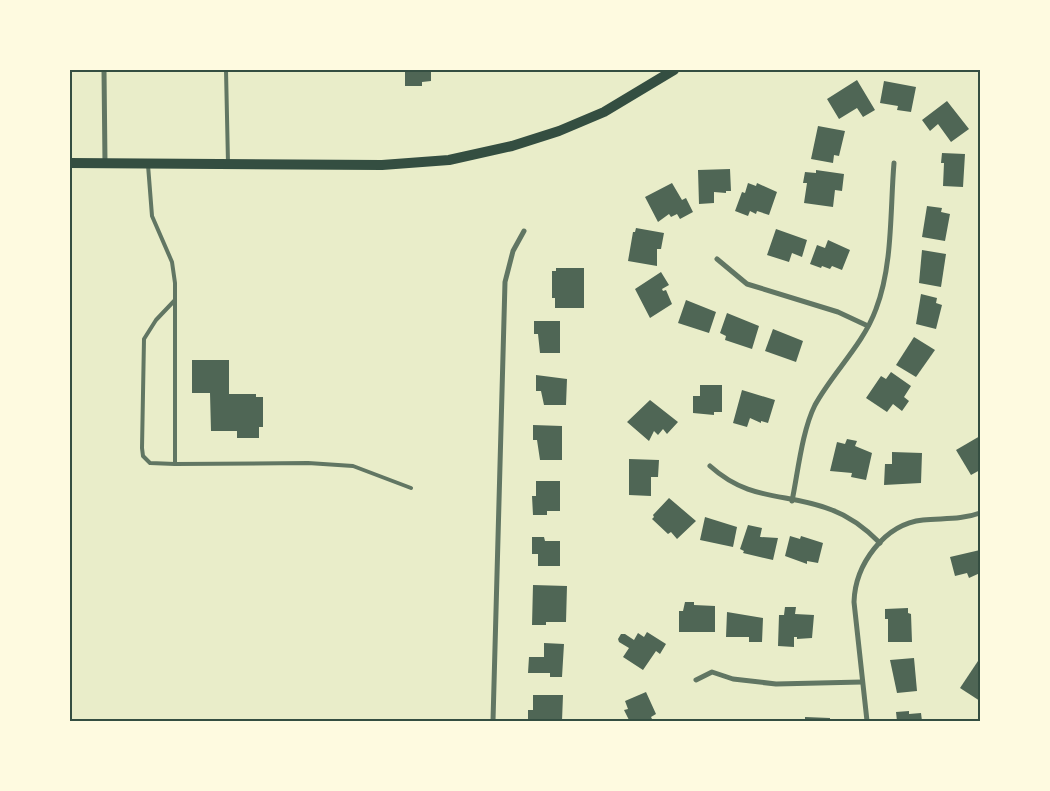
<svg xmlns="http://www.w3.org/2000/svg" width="1050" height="791" font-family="Commissioner,sans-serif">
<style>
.building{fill:#4f6655}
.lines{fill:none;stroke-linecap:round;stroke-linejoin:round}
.service{stroke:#617663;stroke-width:4}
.minor{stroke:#617663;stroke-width:5}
.secondary{stroke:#344e41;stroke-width:10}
.neatline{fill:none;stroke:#344e41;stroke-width:2}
</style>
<rect width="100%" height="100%" fill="#e9edc9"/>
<g class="building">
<polygon points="405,70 431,70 431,81 422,82 422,86 405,86"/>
<polygon points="857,80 875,110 863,117 857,108 839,119 827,99"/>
<polygon points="884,81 916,87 911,112 897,110 898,106 880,103"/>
<polygon points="947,101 969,129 951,142 938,124 930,131 922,120"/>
<polygon points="818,126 845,131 839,156 834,155 833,163 811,159"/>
<polygon points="942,153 965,154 963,187 943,186 944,163 941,163"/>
<polygon points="730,169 731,191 726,191 726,193 714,192 714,203 699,204 698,170"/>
<polygon points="816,170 844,174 842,191 835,190 833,207 804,203 807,183 803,183 805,172 816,173"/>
<polygon points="672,183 682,200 686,198 693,212 680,219 677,214 671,217 669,214 658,222 645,197"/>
<polygon points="748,183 756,186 757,183 777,192 769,215 757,211 756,214 750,211 748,216 735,211 742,192 745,193"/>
<polygon points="927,206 942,208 941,212 950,214 945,241 922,237"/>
<polygon points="636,228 664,233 661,249 657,249 657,266 628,261 633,232 635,232"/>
<polygon points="776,229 807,240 802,257 792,253 789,262 767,255"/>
<polygon points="828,240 850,250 842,270 832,266 830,269 822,266 821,268 810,264 817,245 825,248"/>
<polygon points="922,250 946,254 941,287 919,283"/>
<polygon points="556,268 584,268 584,308 555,308 555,298 552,298 552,271 556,271"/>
<polygon points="661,272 669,285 662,289 663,291 666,290 672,304 650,318 635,289"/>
<polygon points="921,294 937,298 936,303 942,305 936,329 916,324"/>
<polygon points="686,300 716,312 709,333 678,323"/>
<polygon points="727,313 759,326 752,349 725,340 726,336 720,333"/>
<polygon points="534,321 560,321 560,353 540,353 538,334 534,334"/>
<polygon points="773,329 803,341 796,362 765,351"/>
<polygon points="914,337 935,350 916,377 896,365"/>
<polygon points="192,360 229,360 229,394 256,394 256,397 263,397 263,427 259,427 259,438 237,438 237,431 211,431 210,393 192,393"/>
<polygon points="891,372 911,386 904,397 909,401 902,411 893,404 887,412 866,398 881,376 886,379"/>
<polygon points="536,375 567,379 566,405 544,405 541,391 536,391"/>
<polygon points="700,385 722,385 722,412 714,412 714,415 693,413 693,396 700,396"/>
<polygon points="742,390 775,400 768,423 761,421 761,423 750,418 747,427 733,423"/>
<polygon points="650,400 678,422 667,434 663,429 658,435 654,431 649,441 627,422"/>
<polygon points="533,425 562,426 562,460 540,460 537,440 533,440"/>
<polygon points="980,436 980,470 971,475 956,450"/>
<polygon points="847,439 857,441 855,446 872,453 866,480 851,477 852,473 830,471 837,442 845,444"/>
<polygon points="892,452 922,453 921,483 884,485 885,464 892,464"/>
<polygon points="629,459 659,460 658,477 651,477 651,496 629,495"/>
<polygon points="536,481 560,481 560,511 547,511 547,515 533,515 532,496 536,496"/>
<polygon points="669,498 696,521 677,539 671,532 668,534 652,519 654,517 653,515"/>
<polygon points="705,517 737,527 733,547 700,540"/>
<polygon points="748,525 762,528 760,537 778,538 773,560 743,553 744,551 740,549"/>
<polygon points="790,536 800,539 801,536 823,543 818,563 807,561 807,564 785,556"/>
<polygon points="532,537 544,537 545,541 560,541 560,566 538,566 538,554 532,554"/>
<polygon points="980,550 980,573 969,578 967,573 955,576 950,557"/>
<polygon points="533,585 567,586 566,622 546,622 546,625 532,625"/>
<polygon points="685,602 694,602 694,605 715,606 715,632 679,632 679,611 683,611"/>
<polygon points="785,607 796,607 795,614 814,615 812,638 797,639 797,637 794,637 794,647 778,646 779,615 784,615"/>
<polygon points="908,608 908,613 911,614 912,642 888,642 888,619 885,619 885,609"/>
<polygon points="727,612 763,618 762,642 749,642 749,637 726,637"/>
<polygon points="647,632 666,644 660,654 656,651 643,670 623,657 629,648 619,642 618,639 621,634 625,634 634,640 638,633 644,637"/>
<polygon points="544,643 564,644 562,677 550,677 550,673 528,673 529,657 544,657"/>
<polygon points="914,658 917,691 897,693 890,660"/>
<polygon points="978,661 980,662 980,701 960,688"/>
<polygon points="646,692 656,714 651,717 653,721 629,720 624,710 628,709 625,701"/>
<polygon points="533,695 563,695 562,721 528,721 528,710 533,710"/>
<polygon points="909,711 909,714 921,713 922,721 897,721 896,712"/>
<polygon points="805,717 830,718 830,721 805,721"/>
</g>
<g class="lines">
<g class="service">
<polyline points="226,70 228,163"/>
<polyline points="148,165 152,216 172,262 175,283 175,464 308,463 353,466 411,488"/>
<polyline points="175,464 150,463 143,456 142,448 144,339 156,320 175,300"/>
</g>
<g class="minor">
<polyline points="104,70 105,163"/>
<polyline points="717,259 747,284 838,312 868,326"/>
<path d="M710,466C751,503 787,492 832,510C851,517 866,529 880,543"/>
<path d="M792,501C798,472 802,431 815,405C833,372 863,345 876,309C893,265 890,210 894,163"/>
<polyline points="696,680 712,672 733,679 776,684 862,682"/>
<polyline points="493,721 505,282 513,251 524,231"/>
<path d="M867,721L854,602C855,565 884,524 923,520C943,518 961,520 980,513"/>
</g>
<polyline class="secondary" points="70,163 382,165 449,160 512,146 559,131 604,112 674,70"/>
</g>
<rect width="1050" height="791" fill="none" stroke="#fefae0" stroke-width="142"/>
<rect x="71" y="71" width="908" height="649" class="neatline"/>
</svg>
